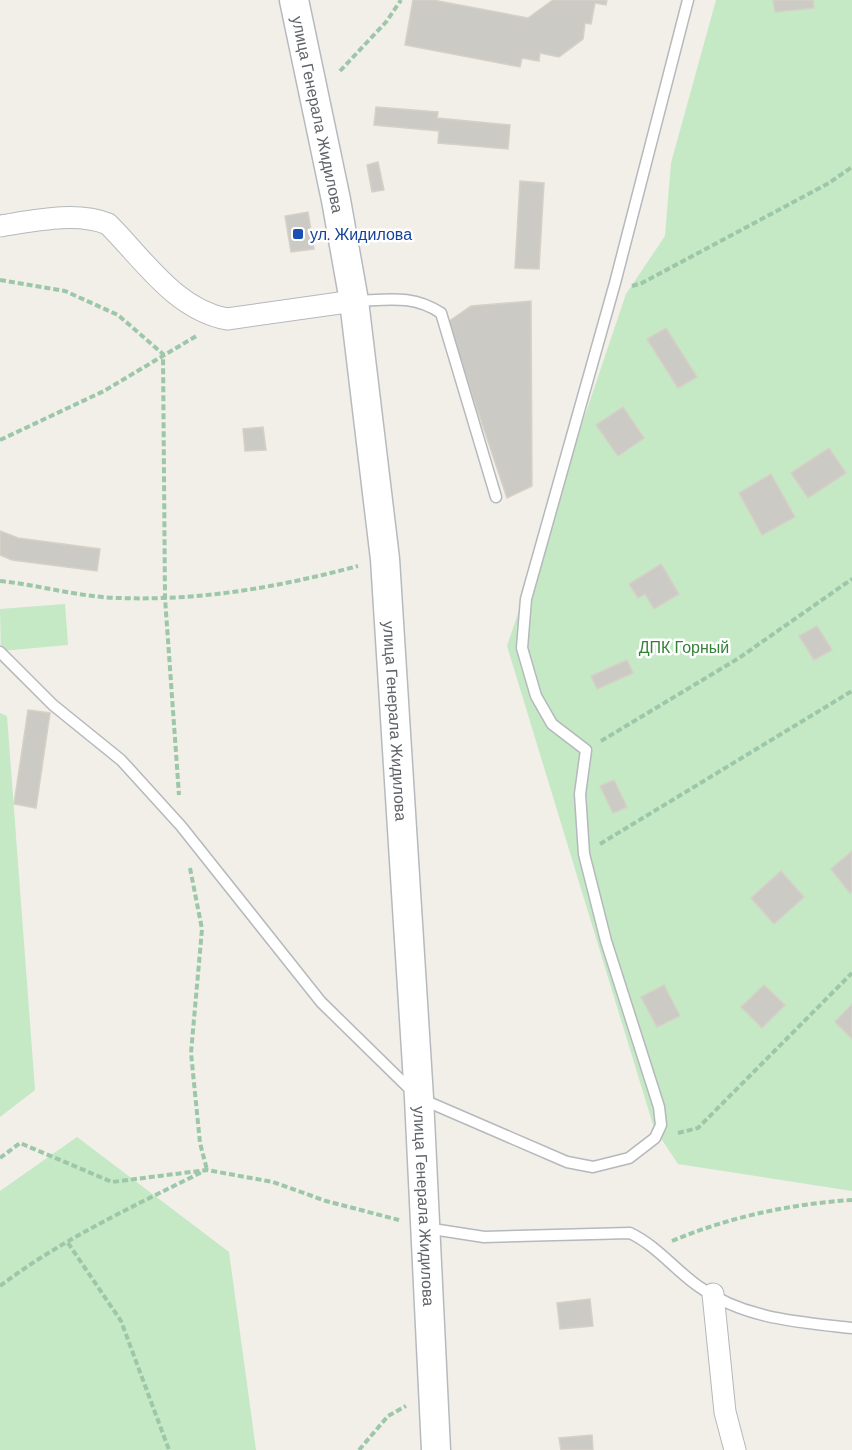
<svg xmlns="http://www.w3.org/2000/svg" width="852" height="1450" font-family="'DM Sans',sans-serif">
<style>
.green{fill:#c5e8c5}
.building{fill:#cccac5;stroke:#d6d1c6;stroke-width:1.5}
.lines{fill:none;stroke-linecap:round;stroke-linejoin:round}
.lane-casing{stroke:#b5b8bc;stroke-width:13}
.street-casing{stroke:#b5b8bc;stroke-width:23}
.secondary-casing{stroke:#b6babf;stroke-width:31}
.path{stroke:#9cc7a9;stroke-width:4;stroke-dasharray:6 3;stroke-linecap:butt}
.lane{stroke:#fff;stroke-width:10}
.street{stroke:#fff;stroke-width:21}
.secondary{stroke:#fff;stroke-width:28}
.transit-dot{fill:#1a4fb4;stroke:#fff;stroke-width:2}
.labels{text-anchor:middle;stroke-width:5;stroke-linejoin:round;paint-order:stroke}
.street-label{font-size:16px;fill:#5f6368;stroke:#fff}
.transit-label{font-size:16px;fill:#164399;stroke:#fff;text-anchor:start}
.park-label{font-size:16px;fill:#348238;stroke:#fff}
</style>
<rect width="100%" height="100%" fill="#f1efe8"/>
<g class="green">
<polygon points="716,0 852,0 852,1191 678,1164 654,1128 507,646 626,294 665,236 671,163"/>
<polygon points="65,604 68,645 1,651 0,609"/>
<polygon points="0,713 7,716 35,1090 0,1117"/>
<polygon points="77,1137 229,1252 256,1450 0,1450 0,1191"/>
</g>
<g class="building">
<polygon points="413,0 433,0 528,18 553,0 607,0 606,5 595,3 591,24 585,23 583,39 559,57 540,53 539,61 522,58 520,67 405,45"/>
<polygon points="773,0 813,0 814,8 775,12"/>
<polygon points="376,107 438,112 437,118 510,125 508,149 438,143 439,131 374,125"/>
<polygon points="378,162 384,190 372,192 367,165"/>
<polygon points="520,181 544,183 539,269 515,268"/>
<polygon points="308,212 314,249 291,252 285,216"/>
<polygon points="531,301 532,486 507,498 448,322 471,306"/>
<polygon points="666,328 697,377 678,388 647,339"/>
<polygon points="623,407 644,438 618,456 596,425"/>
<polygon points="263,427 266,450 245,451 243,429"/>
<polygon points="829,448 846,473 808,498 791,473"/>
<polygon points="771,474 795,517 762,535 739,493"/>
<polygon points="0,531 18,538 100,549 97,571 12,560 0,555"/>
<polygon points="661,564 679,594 654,609 645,594 638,598 629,584"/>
<polygon points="817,626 832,650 814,660 799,636"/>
<polygon points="627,660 633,673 597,689 591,676"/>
<polygon points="28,710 50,713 36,808 14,804"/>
<polygon points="614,780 627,807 613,813 600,786"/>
<polygon points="852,851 852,891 850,893 831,869"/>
<polygon points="781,871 804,897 774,924 751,898"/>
<polygon points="664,985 680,1016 657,1027 641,997"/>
<polygon points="764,985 785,1005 762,1028 741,1007"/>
<polygon points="852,1004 852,1039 835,1022"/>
<polygon points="590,1299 593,1326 560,1329 557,1303"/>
<polygon points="592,1435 593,1450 561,1450 559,1438"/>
</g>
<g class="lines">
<defs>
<g id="lane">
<path d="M354,301C387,300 412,294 441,313L496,497"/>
<polyline points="0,652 53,705 121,760 181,826 321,1002 419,1098 567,1162 593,1167 629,1158 655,1138 661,1125 659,1107 606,941 584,854 580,794 586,750 552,724 536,696 522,648 526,599 615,283 688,0"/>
<path d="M426,1228L484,1237L630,1233C657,1246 674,1269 698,1286C744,1319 798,1322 852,1328"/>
</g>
<g id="street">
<path d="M0,226C33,221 76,211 108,224C144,260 175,309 227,319L354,301"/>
<polyline points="713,1294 725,1412 735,1450"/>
</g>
<g id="secondary">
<path id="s1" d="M294,0L336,200L354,301L385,559L419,1098L436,1450"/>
</g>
</defs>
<use href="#lane" class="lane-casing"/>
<use href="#street" class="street-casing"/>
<use href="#secondary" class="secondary-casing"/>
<g class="path">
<polyline points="340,71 386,22 401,0"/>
<polyline points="0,280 65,291 118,315 163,354 165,598 179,795"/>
<polyline points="632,286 642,283 829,183 852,167"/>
<polyline points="0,440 104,391 198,335"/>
<path d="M0,581C39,585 79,597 118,598C201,601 279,587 358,566"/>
<polyline points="601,741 739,658 852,579"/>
<polyline points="600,844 852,691"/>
<polyline points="190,868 202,929 191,1053 200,1143 207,1170"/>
<polyline points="678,1133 698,1128 852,973"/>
<polyline points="0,1158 20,1143 112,1182 207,1170 273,1182 326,1201 399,1220"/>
<path d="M672,1241C729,1217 790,1204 852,1200"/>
<polyline points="68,1243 121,1321 169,1450"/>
<path d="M0,1286C62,1239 134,1206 204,1171"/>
<polyline points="359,1450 388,1416 406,1406"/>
</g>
<use href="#lane" class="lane"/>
<use href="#street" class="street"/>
<use href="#secondary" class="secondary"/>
</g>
<rect class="transit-dot" x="292" y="228" width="12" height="12" rx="3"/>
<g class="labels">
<g class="street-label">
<text dy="6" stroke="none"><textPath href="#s1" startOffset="117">улица Генерала Жидилова</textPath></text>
<text dy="6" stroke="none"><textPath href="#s1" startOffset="729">улица Генерала Жидилова</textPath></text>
<text dy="6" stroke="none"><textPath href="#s1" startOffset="1215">улица Генерала Жидилова</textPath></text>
</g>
<g class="transit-label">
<text x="310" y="240">ул. Жидилова</text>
</g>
<g class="park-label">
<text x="684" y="653">ДПК Горный</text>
</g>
</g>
</svg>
